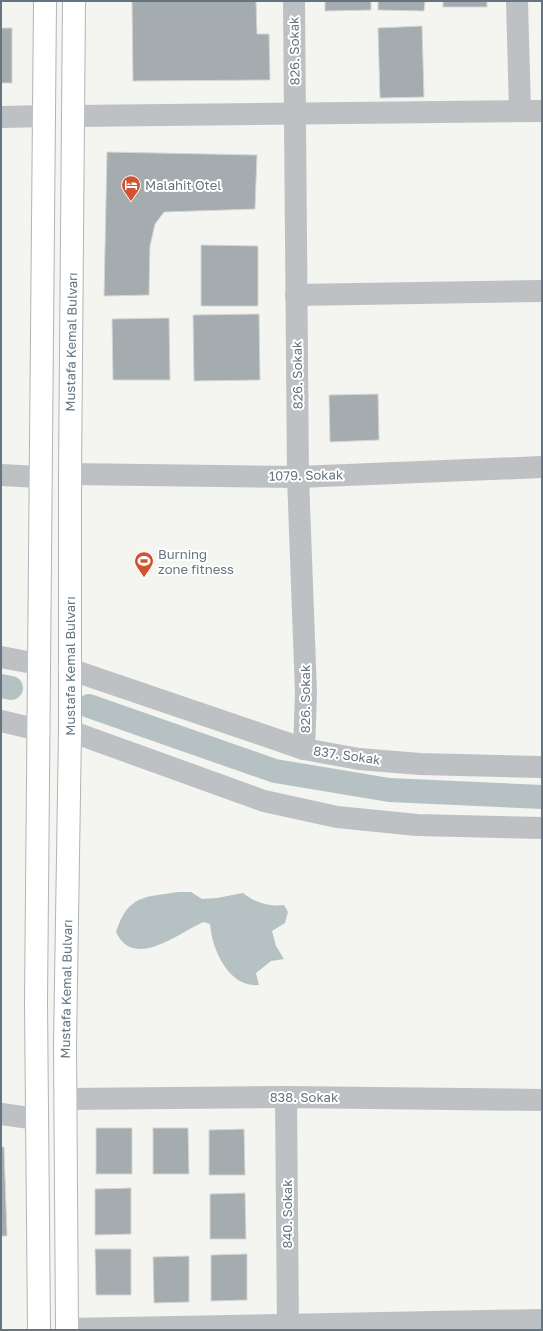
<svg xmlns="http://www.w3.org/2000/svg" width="543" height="1331" font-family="'Golos Text',sans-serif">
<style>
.water{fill:#b6c1c4}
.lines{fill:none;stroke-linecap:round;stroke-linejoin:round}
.canal{stroke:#b6c1c4;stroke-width:24}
.building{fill:#a4acb0;stroke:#d5d5d3}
.secondary-casing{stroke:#b0b5b8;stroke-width:24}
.minor{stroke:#bdc1c4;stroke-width:22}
.secondary{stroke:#fff;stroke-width:22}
.labels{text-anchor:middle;stroke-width:4;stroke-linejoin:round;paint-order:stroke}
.street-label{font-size:13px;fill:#65747e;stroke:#fff}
.poi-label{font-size:13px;fill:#65747e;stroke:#fff;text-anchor:start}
</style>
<rect width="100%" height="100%" fill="#f4f4f0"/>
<path class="water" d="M179,892H191L202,899L217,898L243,893C256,903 268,907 284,905L288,912L285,923L272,931L276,946L284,959L271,961L256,973L259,985C229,988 212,950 210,924L203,922C178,934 133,970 116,932C128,895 144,897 179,892Z"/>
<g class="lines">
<g class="canal">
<polyline points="1,686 11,688"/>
<polyline points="89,706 275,771 389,790 542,797"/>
</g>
</g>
<g class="building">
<polygon points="132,1 256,1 257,34 269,34 270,80 133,81"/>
<polygon points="325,1 371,1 371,10 325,11"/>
<polygon points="378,1 425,1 424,11 378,10"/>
<rect x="443" y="1" width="44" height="6"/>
<polygon points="422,26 424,97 380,98 378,28"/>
<rect x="1" y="28" width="11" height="55"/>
<polygon points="107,152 257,155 255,209 164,212 155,224 150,246 149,295 104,296"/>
<polygon points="201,245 258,246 258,306 201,306"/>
<polygon points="259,314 260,380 194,381 193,315"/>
<polygon points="169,318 170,380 113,380 112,319"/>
<polygon points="378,394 379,440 330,442 329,395"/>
<rect x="96" y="1128" width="36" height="46"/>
<polygon points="153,1128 188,1128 189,1174 153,1174"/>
<polygon points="244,1129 245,1175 209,1175 209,1130"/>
<polygon points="1,1147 4,1147 7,1236 1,1236"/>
<polygon points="131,1188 131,1234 95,1235 95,1189"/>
<polygon points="245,1193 246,1239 210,1239 210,1194"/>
<polygon points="95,1249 131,1249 131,1295 96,1295"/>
<polygon points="247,1254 247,1300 211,1301 211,1255"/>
<polygon points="189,1256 189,1302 154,1303 153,1257"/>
</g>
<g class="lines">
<defs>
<g id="secondary">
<polyline points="39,1330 36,1003 45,1"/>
<polyline points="67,1330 65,1045 70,731 70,474 74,1"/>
</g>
</defs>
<use href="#secondary" class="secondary-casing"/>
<g class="minor">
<polyline points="294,1 298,477 306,693 304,749"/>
<polyline points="517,1 520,111"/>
<polyline points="74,116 542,111"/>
<polyline points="1,117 44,116"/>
<polyline points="296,295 542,291"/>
<polyline points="70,474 298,477 542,467"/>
<polyline points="1,475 40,477"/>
<polyline points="1,657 38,664"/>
<polyline points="69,669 304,749 359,759 420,764 542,767"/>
<polyline points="1,721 39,730"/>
<polyline points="70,731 264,801 337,817 417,825 542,828"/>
<polyline points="286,1097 288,1330"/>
<polyline points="65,1099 286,1097 542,1100"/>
<polyline points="1,1114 37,1119"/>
<polyline points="67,1329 542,1320"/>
</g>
<use href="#secondary" class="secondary"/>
</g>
<defs>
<symbol id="hotel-pin" viewBox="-11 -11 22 30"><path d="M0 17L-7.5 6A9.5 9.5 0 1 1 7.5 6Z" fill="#d25332" stroke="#fff"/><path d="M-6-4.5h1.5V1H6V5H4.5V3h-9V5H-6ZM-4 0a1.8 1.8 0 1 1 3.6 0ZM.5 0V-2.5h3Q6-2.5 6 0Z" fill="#fff"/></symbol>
<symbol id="stadium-pin" viewBox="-11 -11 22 30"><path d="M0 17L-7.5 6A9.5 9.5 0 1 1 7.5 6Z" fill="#d25332" stroke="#fff"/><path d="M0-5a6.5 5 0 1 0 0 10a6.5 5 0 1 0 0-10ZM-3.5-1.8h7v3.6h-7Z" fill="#fff"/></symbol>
</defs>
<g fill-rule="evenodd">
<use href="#hotel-pin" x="120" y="174" width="22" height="30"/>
<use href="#stadium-pin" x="133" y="550" width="22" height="30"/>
</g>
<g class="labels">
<g class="street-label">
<text transform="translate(294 51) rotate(-91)" y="5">826. Sokak</text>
<text transform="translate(71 342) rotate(-89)" y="5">Mustafa Kemal Bulvarı</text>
<text transform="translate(297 375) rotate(-91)" y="5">826. Sokak</text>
<text transform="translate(306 475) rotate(-1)" y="5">1079. Sokak</text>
<text transform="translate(70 666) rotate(-90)" y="5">Mustafa Kemal Bulvarı</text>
<text transform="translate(305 699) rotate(-90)" y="5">826. Sokak</text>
<text transform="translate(347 755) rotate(8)" y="5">837. Sokak</text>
<text transform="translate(66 989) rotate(-89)" y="5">Mustafa Kemal Bulvarı</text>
<text x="304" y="1102">838. Sokak</text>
<text transform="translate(287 1214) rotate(-90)" y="5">840. Sokak</text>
</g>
<g class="poi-label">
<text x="145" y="190">Malahit Otel</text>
<text x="158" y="559">Burning<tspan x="158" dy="15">zone fitness</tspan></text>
</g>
</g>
<rect width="543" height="1331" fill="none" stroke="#65747e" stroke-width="4"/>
</svg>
